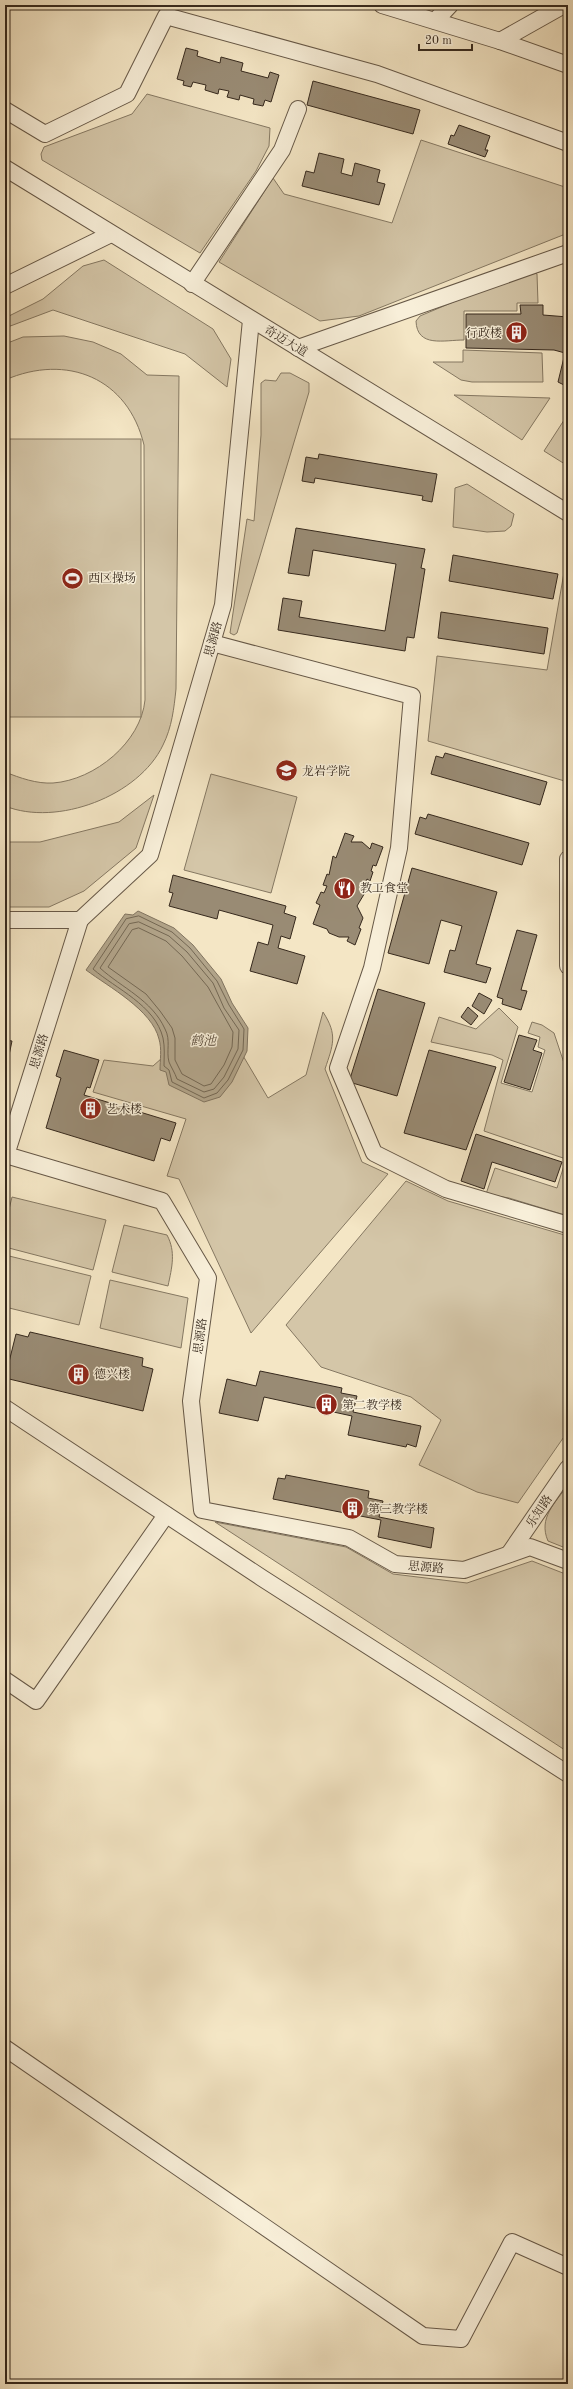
<svg xmlns="http://www.w3.org/2000/svg" width="573" height="2389" font-family="'Old Standard TT','Noto Serif SC',serif">
<style>
.park{fill:#d4c6a8;stroke:#857862}
.water{fill:#b3a68c;stroke:#817460}
.lines{fill:none;stroke-linecap:round;stroke-linejoin:round}
.shore{stroke:#746854;stroke-width:1}
.building{fill:#998b74;stroke:#36291d}
.minor-casing{stroke:#665847;stroke-width:18}
.minor{stroke:#f8efd9;stroke-width:16}
.labels{text-anchor:middle;stroke-width:3;stroke-linejoin:round;paint-order:stroke}
.poi-label{font-size:12px;fill:#36291d;stroke:#f8efd9;text-anchor:start}
.street-label{font-size:12px;fill:#36291d;stroke:#f8efd9}
.water-label{font-size:13px;font-style:italic;fill:#5c4e3e;stroke:#f8efd9}
</style>
<rect width="100%" height="100%" fill="#f4e6c5"/>
<filter id="stains"><feTurbulence type="fractalNoise" baseFrequency=".005" numOctaves="4"/><feColorMatrix values="0 0 0 0 .2 0 0 0 0 .09 0 0 0 0 .02 0 0 0 .5 -.17"/></filter>
<radialGradient id="worn" r=".72"><stop offset=".6" stop-color="#630" stop-opacity="0"/><stop offset="1" stop-color="#630" stop-opacity=".3"/></radialGradient>
<g class="park">
<polygon points="147,94 270,128 269,146 256,171 200,253 42,160 41,154 44,147 132,114"/>
<polygon points="421,140 568,188 568,233 359,316 320,321 219,262 273,178 284,194 392,223"/>
<polygon points="104,260 213,329 231,359 227,387 185,354 53,310 5,328 5,318 43,299 83,266"/>
<path d="M527,271H532L537,274L538,303H517V311H464V340C444,340 417,348 416,321L420,316Z"/>
<path d="M64,336L93,342L121,354L147,375L179,376L176,689C174,708 172,727 163,745C139,796 57,827 5,806V772C20,778 37,784 53,783C95,780 141,742 145,700L144,445C128,378 67,353 5,380V344L23,337Z"/>
<polygon points="463,350 542,353 543,382 472,382 461,380 433,362 463,362"/>
<polygon points="281,373 290,373 309,383 309,392 237,633 234,635 230,633 247,519 254,521 261,435 261,383 265,380 276,381"/>
<polygon points="454,395 550,398 522,440"/>
<polygon points="568,414 568,466 544,451"/>
<rect x="5" y="439" width="136" height="278"/>
<polygon points="467,484 514,514 511,526 505,531 487,532 453,527 455,488"/>
<polygon points="566,561 568,562 568,782 428,741 437,656 547,670"/>
<polygon points="211,774 297,797 271,893 184,870"/>
<polygon points="154,795 136,848 84,891 49,907 5,907 5,842 40,842 119,822"/>
<polygon points="499,1008 518,1027 501,1083 532,1092 545,1050 538,1047 540,1037 528,1033 532,1022 542,1025 554,1033 568,1075 568,1216 509,1198 486,1194 495,1168 557,1188 566,1159 484,1131 503,1060 492,1055 431,1042 439,1017 476,1029"/>
<path d="M216,1010L268,1098L306,1075L323,1012C338,1035 333,1045 325,1069L362,1162L388,1174L251,1333L179,1179L167,1176L186,1119L93,1092L104,1060L153,1066Z"/>
<polygon points="406,1181 448,1201 568,1236 568,1431 518,1503 477,1492 419,1465 441,1420 411,1397 321,1367 286,1325"/>
<polygon points="12,1197 106,1220 93,1270 5,1247 5,1226"/>
<path d="M124,1225L167,1235C176,1252 172,1267 168,1286L112,1272Z"/>
<polygon points="5,1255 91,1276 79,1325 5,1307"/>
<polygon points="110,1280 188,1298 181,1348 100,1328"/>
<path d="M568,1485V1549L548,1541C538,1518 555,1503 568,1485Z"/>
<polygon points="215,1522 346,1547 393,1574 467,1583 532,1561 568,1575 568,1752"/>
</g>
<path class="water" d="M138,911L174,928L193,945L221,979L232,1003L248,1028L247,1051L232,1082L220,1097L204,1102L169,1085L166,1072L160,1070C160,1060 162,1049 159,1039C152,1010 109,987 86,970L125,914L133,915Z"/>
<g class="lines">
<g class="shore">
<path d="M139,916L172,932L190,948L217,981L229,1005L244,1029L243,1050L228,1080L217,1093L204,1098L172,1082L169,1070L164,1066C164,1057 165,1047 163,1038C155,1005 116,989 93,969L126,919Z"/>
<path d="M139,922L169,936L187,952L213,983L224,1008L239,1030L238,1049L224,1077L214,1089L204,1092L177,1079C175,1073 171,1067 169,1062C166,1051 171,1040 165,1029C152,1000 122,988 100,968L129,924Z"/>
<polygon points="139,928 166,941 182,956 208,987 233,1032 232,1047 224,1065 211,1084 204,1086 182,1074 175,1060 175,1038 172,1028 160,1011 146,994 108,967 132,930"/>
</g>
</g>
<g class="building">
<polygon points="186,48 198,51 197,56 220,63 221,57 243,63 241,71 268,78 270,72 279,75 271,102 265,100 263,106 253,104 254,99 240,95 239,100 227,97 229,91 219,89 218,94 205,90 206,85 193,82 191,87 183,85 184,81 177,79"/>
<polygon points="313,81 420,110 413,134 307,105"/>
<polygon points="459,125 490,136 485,150 488,150 485,157 448,144 451,135 454,136"/>
<polygon points="319,153 344,159 341,173 352,176 355,163 380,170 377,182 385,184 379,205 302,186 306,171 314,173"/>
<polygon points="520,305 543,305 543,315 568,317 568,387 558,382 565,353 554,350 466,348 466,314 521,314"/>
<polygon points="319,454 437,474 432,502 422,500 423,496 315,478 314,483 302,481 306,457 318,459"/>
<polygon points="296,528 425,549 421,568 425,569 414,638 407,637 405,651 278,630 283,598 302,601 299,617 385,631 396,564 313,550 309,576 288,573"/>
<polygon points="453,555 558,574 553,599 449,581"/>
<polygon points="441,612 548,628 544,654 438,638"/>
<polygon points="445,753 547,782 540,805 431,774 436,756 443,758"/>
<polygon points="428,814 529,843 522,865 415,834 420,817 426,819"/>
<polygon points="345,833 354,836 351,842 362,842 370,849 372,843 383,847 376,866 373,865 371,871 373,872 370,881 367,879 363,889 366,891 357,906 363,918 359,928 361,929 355,945 347,941 349,937 339,937 329,933 327,929 313,924 320,905 316,903 321,892 324,893 327,886 323,885 327,874 329,875 333,856 336,858"/>
<polygon points="412,868 497,892 476,964 491,968 486,983 444,972 450,950 455,951 462,926 441,920 429,964 388,953"/>
<polygon points="173,875 286,906 284,913 296,917 290,939 281,936 278,948 305,956 297,984 250,971 258,942 268,945 273,925 219,910 217,919 169,906 173,893 169,892"/>
<polygon points="517,930 537,935 521,990 527,991 521,1010 502,1004 503,999 497,997"/>
<polygon points="378,989 425,1003 397,1096 349,1082"/>
<polygon points="479,993 492,1000 484,1014 472,1006"/>
<polygon points="468,1007 478,1016 471,1025 461,1017"/>
<polygon points="519,1035 537,1040 533,1050 542,1053 530,1090 504,1082"/>
<polygon points="5,1040 12,1041 8,1060 5,1060"/>
<polygon points="64,1050 99,1060 90,1088 87,1087 84,1095 176,1123 170,1141 161,1138 154,1161 46,1128 61,1078 56,1076"/>
<polygon points="429,1050 496,1067 466,1150 404,1133"/>
<polygon points="476,1134 562,1162 555,1182 492,1162 484,1189 461,1181"/>
<polygon points="30,1332 143,1358 142,1366 153,1369 143,1411 5,1378 16,1334 28,1337"/>
<polygon points="260,1371 342,1388 341,1393 357,1396 353,1412 421,1426 416,1447 407,1444 406,1447 348,1435 352,1416 264,1397 258,1421 219,1413 227,1379 256,1386"/>
<polygon points="286,1475 369,1491 368,1498 383,1501 379,1517 434,1528 431,1548 378,1537 381,1520 273,1499 278,1478 285,1479"/>
</g>
<g class="lines">
<defs>
<g id="minor">
<polyline points="382,5 500,41 568,65"/>
<polyline points="435,21 450,5"/>
<polyline points="500,41 564,5"/>
<polyline points="5,110 45,134 127,94 166,16 377,74 568,143"/>
<polyline points="5,168 568,513"/>
<polyline points="192,284 282,150 298,109"/>
<polyline points="5,286 111,234"/>
<polyline points="298,348 568,253"/>
<polyline points="212,643 412,696 399,848 372,968 338,1068 374,1153 446,1189 568,1225"/>
<polyline points="568,859 568,966"/>
<polyline points="5,920 80,920 150,855 223,605 251,320"/>
<polyline points="80,920 6,1155 162,1201 208,1278 191,1401 202,1510 349,1538 395,1564 464,1570 530,1547 568,1561"/>
<polyline points="5,1408 262,1578 568,1774"/>
<polyline points="509,1554 568,1468"/>
<polyline points="5,1680 36,1701 166,1515"/>
<polyline points="5,2048 423,2336 461,2339 512,2242 568,2267"/>
</g>
</defs>
<use href="#minor" class="minor-casing"/>
<use href="#minor" class="minor"/>
</g>
<defs>
<symbol id="building-disc" viewBox="-11 -11 22 22"><circle r="9.5" fill="#8f2418" stroke="#f8efd9"/><path d="M-4-6H4V6H1V3H-1V6H-4ZM-2.5-4.3h1.7v1.8h-1.7ZM.8-4.3h1.7v1.8H.8ZM-2.5-1h1.7V.8h-1.7ZM.8-1h1.7V.8H.8Z" fill="#fff"/></symbol>
<symbol id="stadium-disc" viewBox="-11 -11 22 22"><circle r="9.5" fill="#8f2418" stroke="#f8efd9"/><path d="M0-5a6.5 5 0 1 0 0 10a6.5 5 0 1 0 0-10ZM-3.5-1.8h7v3.6h-7Z" fill="#fff"/></symbol>
<symbol id="university-disc" viewBox="-11 -11 22 22"><circle r="9.5" fill="#8f2418" stroke="#f8efd9"/><path d="M0-5L7-2L0 1L-7-2ZM-4 1L0 2.5L4 1V4Q0 6-4 4Z" fill="#fff"/></symbol>
<symbol id="restaurant-disc" viewBox="-11 -11 22 22"><circle r="9.5" fill="#8f2418" stroke="#f8efd9"/><path d="M-5-6h1v4h1v-4h1v4h1v-4h1v5L-1.5 .5V6h-2V.5L-5-1ZM5-6V6H3V1.5H1.5Q1.5-4 5-6Z" fill="#fff"/></symbol>
</defs>
<g fill-rule="evenodd">
<use href="#building-disc" x="504" y="320" width="25" height="25"/>
<use href="#stadium-disc" x="60" y="566" width="25" height="25"/>
<use href="#university-disc" x="274" y="758" width="25" height="25"/>
<use href="#restaurant-disc" x="332" y="876" width="25" height="25"/>
<use href="#building-disc" x="78" y="1096" width="25" height="25"/>
<use href="#building-disc" x="66" y="1362" width="25" height="25"/>
<use href="#building-disc" x="314" y="1392" width="25" height="25"/>
<use href="#building-disc" x="340" y="1496" width="25" height="25"/>
</g>
<g class="labels">
<g class="poi-label">
<text x="502" y="337" text-anchor="end">行政楼</text>
<text x="88" y="582">西区操场</text>
<text x="302" y="775">龙岩学院</text>
<text x="360" y="892">教工食堂</text>
<text x="106" y="1113">艺术楼</text>
<text x="94" y="1378">德兴楼</text>
<text x="342" y="1409">第二教学楼</text>
<text x="368" y="1513">第三教学楼</text>
</g>
<g class="street-label">
<text transform="translate(286 341) rotate(31)" y="4">奇迈大道</text>
<text transform="translate(213 639) rotate(-74)" y="4">思源路</text>
<text transform="translate(39 1051) rotate(-73)" y="4">思源路</text>
<text transform="translate(200 1336) rotate(-82)" y="4">思源路</text>
<text transform="translate(539 1511) rotate(-56)" y="4">乐知路</text>
<text transform="translate(426 1567) rotate(5)" y="4">思源路</text>
</g>
<g class="water-label">
<text x="203" y="1045">鹤池</text>
</g>
</g>
<rect width="573" height="2389" fill="none" stroke="#f4e6c5" stroke-width="20"/>
<rect x="6" y="6" width="561" height="2377" fill="none" stroke="#36291d" stroke-width="2"/>
<rect x="10" y="10" width="553" height="2369" fill="none" stroke="#36291d"/>
<path d="M419 44v6h53v-6" fill="none" stroke="#36291d" stroke-width="2"/>
<text x="425" y="44" font-size="12" fill="#36291d" stroke="#f8efd9" stroke-width="3" paint-order="stroke">20 m</text>
<rect width="100%" height="100%" filter="url(#stains)"/>
<rect width="100%" height="100%" fill="url(#worn)"/>
</svg>
